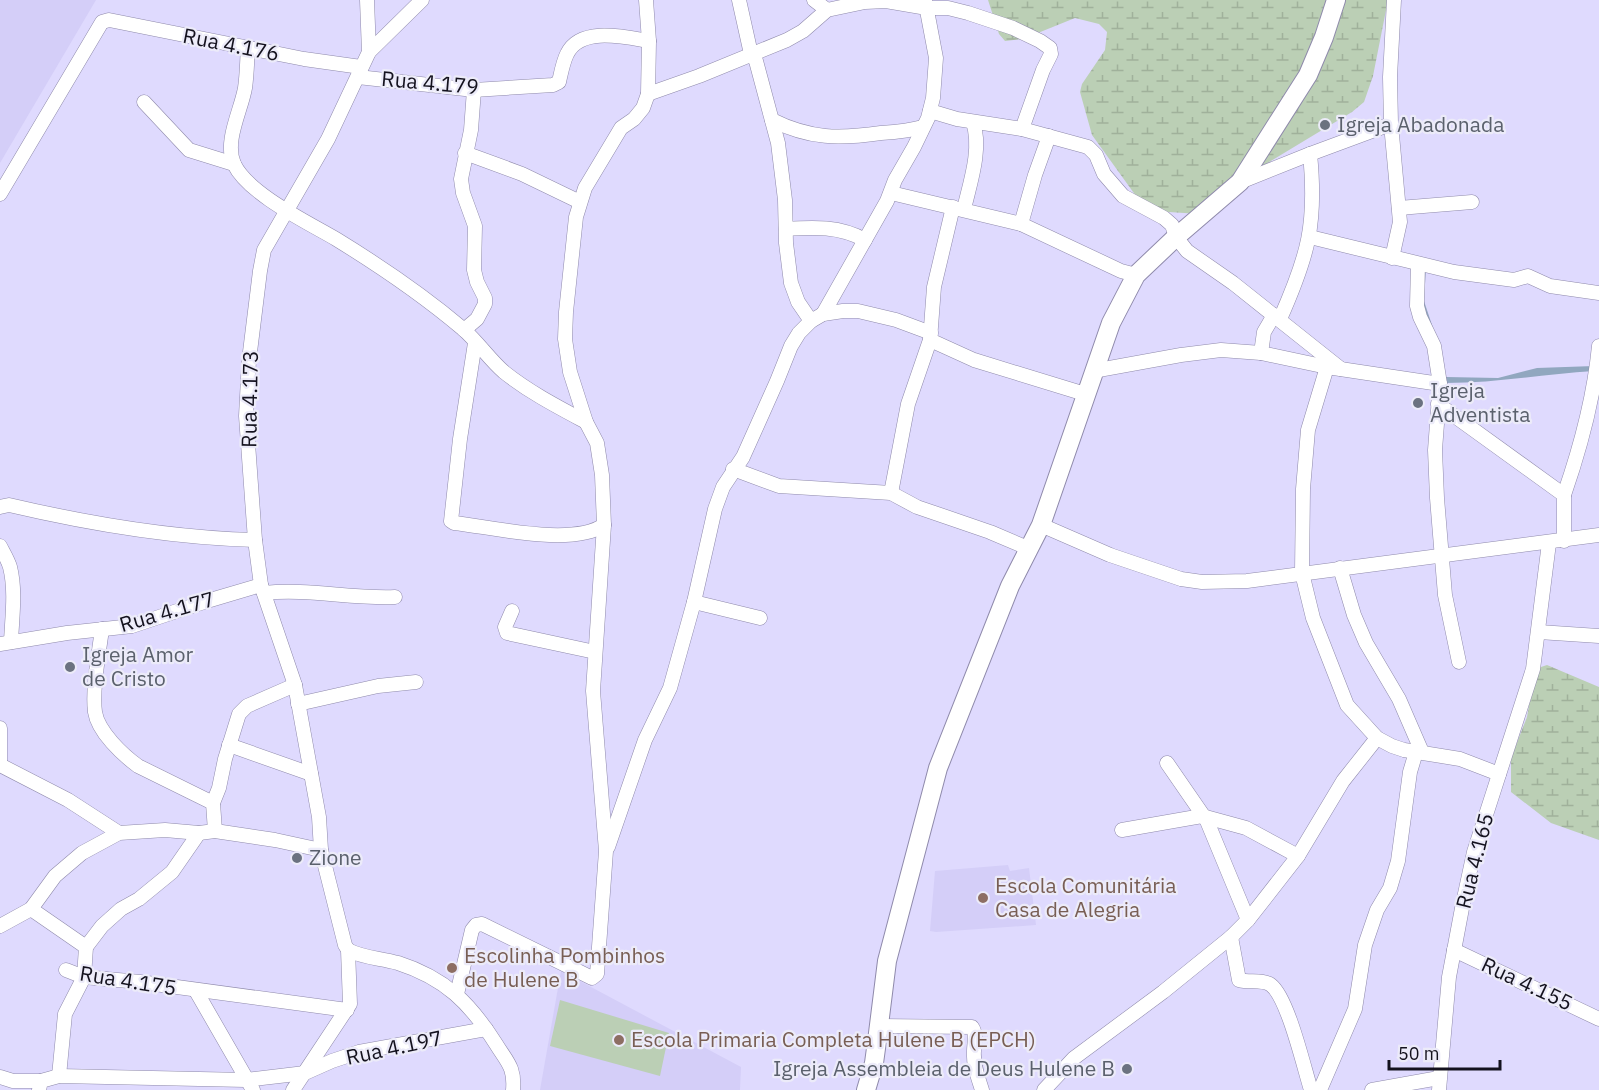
<svg xmlns="http://www.w3.org/2000/svg" width="1599" height="1090" font-family="'IBM Plex Sans',sans-serif">
<style>
.built{fill:#d4cef8}
.wetland{fill:url(#wetland-marsh)}
.pitch{fill:#bbcfb5}
.water{fill:#91a7bf}
.lines{fill:none;stroke-linecap:round;stroke-linejoin:round}
.minor-casing{stroke:#8f8aab;stroke-width:15}
.tertiary-casing{stroke:#8f8aab;stroke-width:20}
.minor{stroke:#fff;stroke-width:14}
.tertiary{stroke:#fff;stroke-width:18}
.worship-dot{fill:#6b7280;stroke:#ecebf9;stroke-width:2}
.education-dot{fill:#8d6e63;stroke:#ecebf9;stroke-width:2}
.labels{text-anchor:middle;stroke-width:4.5;stroke-linejoin:round;paint-order:stroke}
.street-label{font-size:21px;fill:#14121e;stroke:#ecebf9}
.worship-label{font-size:21px;fill:#5b616d;stroke:#ecebf9;text-anchor:start}
.education-label{font-size:21px;fill:#785e54;stroke:#ecebf9;text-anchor:start}
</style>
<defs>
<pattern id="wetland-marsh" width="20" height="14" patternUnits="userSpaceOnUse" patternTransform="scale(1.5)"><rect width="20" height="14" fill="#bbcfb5"/><path d="M1 5h8M5 5V1M11 12h8M15 12V8" fill="none" stroke="#a0b19b"/></pattern>
</defs>
<rect width="100%" height="100%" fill="#dfdafe"/>
<g class="built">
<polygon points="0,0 96,0 0,163"/>
<polygon points="1008,865 1010,871 1029,868 1036,925 936,932 930,931 935,871"/>
<polygon points="561,971 741,1067 740,1090 540,1090"/>
</g>
<g class="wetland">
<polygon points="988,0 1388,0 1373,76 1364,102 1352,112 1251,173 1200,214 1153,211 1136,196 1092,135 1080,92 1082,84 1105,50 1107,32 1099,24 1075,18 1023,39 1005,41 999,34"/>
<polygon points="1547,665 1599,687 1599,840 1551,823 1511,792 1511,758 1527,717 1535,669"/>
</g>
<polygon class="pitch" points="560,1000 669,1033 660,1076 550,1046"/>
<path class="water" d="M1420,266L1426,267L1424,301L1443,358V371L1446,377L1498,378L1537,368L1594,366V371C1544,374 1495,383 1445,383L1421,308Z"/>
<g class="lines">
<defs>
<g id="minor">
<polyline points="739,0 751,54 756,61 778,143 785,200 786,243 791,283 798,302 811,321"/>
<polyline points="814,0 827,10"/>
<path d="M248,47C247,61 247,75 245,88C241,111 224,141 234,164C248,194 309,223 336,239C380,266 424,296 463,329C478,342 489,359 504,372C529,392 558,407 586,422"/>
<polyline points="369,52 422,0"/>
<path d="M358,77L474,90L553,85L559,82C561,73 563,62 567,54C580,26 625,37 649,41"/>
<polyline points="648,94 699,76 787,40 803,31 827,10 865,2 886,1 927,8 948,8 968,13 1013,28 1040,41 1050,48 1051,54 1043,70 1022,129"/>
<polyline points="144,102 189,150 234,164"/>
<polyline points="930,111 957,119 1022,129 1088,147 1096,155 1104,174 1123,196 1164,218 1172,225 1176,237 1187,251 1233,283 1341,369"/>
<path d="M772,120C810,139 839,139 881,133C896,132 909,131 923,127"/>
<polyline points="465,153 522,174 580,202"/>
<polyline points="1240,182 1310,154 1391,124"/>
<polyline points="891,193 1021,224 1121,271 1136,275"/>
<polyline points="0,194 102,22 109,20 304,59 361,67"/>
<polyline points="1399,208 1472,202"/>
<path d="M964,209C970,183 982,149 973,122"/>
<polyline points="1021,224 1035,175 1049,136"/>
<path d="M786,229C814,227 840,226 865,240"/>
<polyline points="1310,237 1454,272 1514,280 1528,276 1550,286 1599,293"/>
<polyline points="1392,258 1400,222 1391,124 1390,77 1394,0"/>
<polyline points="1418,264 1417,306 1420,317 1434,346 1440,384 1435,450 1437,498 1445,595 1459,662"/>
<polyline points="823,314 887,201 895,180 914,147 928,118 933,98 936,58 925,0"/>
<path d="M1280,319C1308,256 1317,224 1310,154"/>
<polyline points="464,330 477,319 485,304 485,298 477,282 474,270 475,226 463,193 461,179 471,130 474,90"/>
<polyline points="930,340 974,360 1085,394"/>
<path d="M475,343L460,439L451,521L454,523C492,527 572,547 604,525"/>
<polyline points="1261,353 1264,332 1274,315"/>
<polyline points="1327,367 1308,430 1303,489 1302,573 1313,618 1347,705 1377,738 1392,746 1404,750 1460,759 1499,774"/>
<polyline points="1093,371 1181,355 1221,350 1261,353 1327,367 1440,384"/>
<polyline points="1438,404 1564,495 1564,541"/>
<polyline points="733,469 779,486 891,493 917,507 990,532 1030,549"/>
<polyline points="891,493 908,404 930,340 934,287 953,207"/>
<path d="M1564,495C1581,446 1594,398 1599,346"/>
<path d="M0,507L9,505C90,524 171,538 255,540"/>
<polyline points="1041,525 1110,555 1181,579 1202,582 1247,581 1599,535"/>
<path d="M0,546C3,552 8,560 10,567C16,591 12,618 11,642"/>
<polyline points="1340,568 1354,615 1366,643 1399,699 1422,752"/>
<path d="M264,593C307,588 351,599 395,597"/>
<polyline points="694,602 760,618"/>
<polyline points="512,611 505,627 507,633 595,652"/>
<path d="M102,629C99,653 92,689 95,712C98,732 123,755 138,766L213,803L215,831"/>
<polyline points="1539,632 1599,636"/>
<polyline points="0,644 67,633 132,626 207,601 261,585"/>
<polyline points="298,704 378,686 416,682"/>
<polyline points="0,728 0,765"/>
<polyline points="229,745 311,774"/>
<polyline points="1167,763 1207,821 1248,920"/>
<polyline points="0,765 68,800 119,833"/>
<polyline points="213,803 219,788 225,759 239,714 247,706 295,685"/>
<polyline points="1122,830 1202,816 1246,828 1298,856"/>
<polyline points="608,847 645,740 670,688 694,602 715,509 723,487 743,457 777,381 791,346 799,333 811,321 823,314 843,311 858,311 896,320 931,333"/>
<polyline points="31,909 86,947 84,977 65,1014 59,1076"/>
<polyline points="0,926 31,909 55,876 82,853 119,833 165,830 199,833 215,831 275,840 321,850"/>
<path d="M1231,937L1239,980C1249,983 1263,979 1271,985C1288,998 1304,1068 1311,1090"/>
<polyline points="86,947 102,926 121,909 139,899 172,872 199,833"/>
<path d="M348,950C363,958 381,958 398,963C445,978 470,1003 496,1044C507,1062 515,1067 513,1090"/>
<polyline points="1454,950 1599,1019"/>
<polyline points="66,970 84,977 140,982 347,1010"/>
<polyline points="196,991 253,1090"/>
<polyline points="457,994 472,930 476,925 482,924 592,978 597,974 606,851 593,691 604,525 602,475 597,443 586,422 570,372 565,339 566,312 576,217 585,188 621,128 634,119 643,108 648,94 649,41 646,0"/>
<path d="M879,1026L972,1027C977,1034 974,1043 974,1051C973,1065 978,1077 982,1090"/>
<polyline points="0,1077 13,1081 41,1081"/>
<polyline points="39,1090 41,1081 59,1076 246,1080 305,1073 332,1061 359,1052 486,1029"/>
<polyline points="293,1090 350,1004 348,950 345,945 321,850 319,817 295,685 261,585 255,540 246,416 249,360 260,271 264,250 328,139 369,52 367,0"/>
<polyline points="1044,1090 1074,1058 1163,992 1231,937 1248,920 1298,856 1343,781 1377,738"/>
<polyline points="1320,1090 1355,1009 1365,945 1377,910 1390,888 1398,861 1410,772 1416,752"/>
<polyline points="1372,1090 1439,1078"/>
<polyline points="1439,1090 1449,977 1463,903 1474,852 1533,669 1549,543"/>
</g>
<polyline id="tertiary" points="866,1090 874,1063 877,1041 887,961 938,768 1010,586 1041,525 1111,323 1136,275 1176,237 1240,182 1308,75 1324,37 1336,0"/>
</defs>
<use href="#minor" class="minor-casing"/>
<use href="#tertiary" class="tertiary-casing"/>
<use href="#minor" class="minor"/>
<use href="#tertiary" class="tertiary"/>
</g>
<g class="worship-dot">
<circle cx="1325" cy="125" r="6"/>
<circle cx="1418" cy="403" r="6"/>
<circle cx="70" cy="667" r="6"/>
<circle cx="297" cy="858" r="6"/>
<circle cx="1127" cy="1069" r="6"/>
</g>
<g class="education-dot">
<circle cx="983" cy="898" r="6"/>
<circle cx="452" cy="968" r="6"/>
<circle cx="619" cy="1040" r="6"/>
</g>
<g class="labels">
<g class="street-label">
<text transform="translate(231 45) rotate(11)" y="7">Rua 4.176</text>
<text transform="translate(430 83) rotate(5)" y="7">Rua 4.179</text>
<text transform="translate(250 399) rotate(-89)" y="7">Rua 4.173</text>
<text transform="translate(167 612) rotate(-16)" y="7">Rua 4.177</text>
<text transform="translate(1475 861) rotate(-76)" y="7">Rua 4.165</text>
<text transform="translate(128 981) rotate(9)" y="7">Rua 4.175</text>
<text transform="translate(1527 984) rotate(25)" y="7">Rua 4.155</text>
<text transform="translate(394 1048) rotate(-12)" y="7">Rua 4.197</text>
</g>
<g class="worship-label">
<text x="1337" y="132">Igreja Abadonada</text>
<text x="1430" y="398">Igreja<tspan x="1430" dy="24">Adventista</tspan></text>
<text x="82" y="662">Igreja Amor<tspan x="82" dy="24">de Cristo</tspan></text>
<text x="309" y="865">Zione</text>
<text x="1115" y="1076" text-anchor="end">Igreja Assembleia de Deus Hulene B</text>
</g>
<g class="education-label">
<text x="995" y="893">Escola Comunitária<tspan x="995" dy="24">Casa de Alegria</tspan></text>
<text x="464" y="963">Escolinha Pombinhos<tspan x="464" dy="24">de Hulene B</tspan></text>
<text x="631" y="1047">Escola Primaria Completa Hulene B (EPCH)</text>
</g>
</g>
<path d="M1389 1060v9h111v-9" fill="none" stroke="#14121e" stroke-width="3"/>
<text x="1398" y="1060" font-size="18" fill="#14121e" stroke="#ecebf9" stroke-width="4.5" paint-order="stroke">50 m</text>
</svg>
